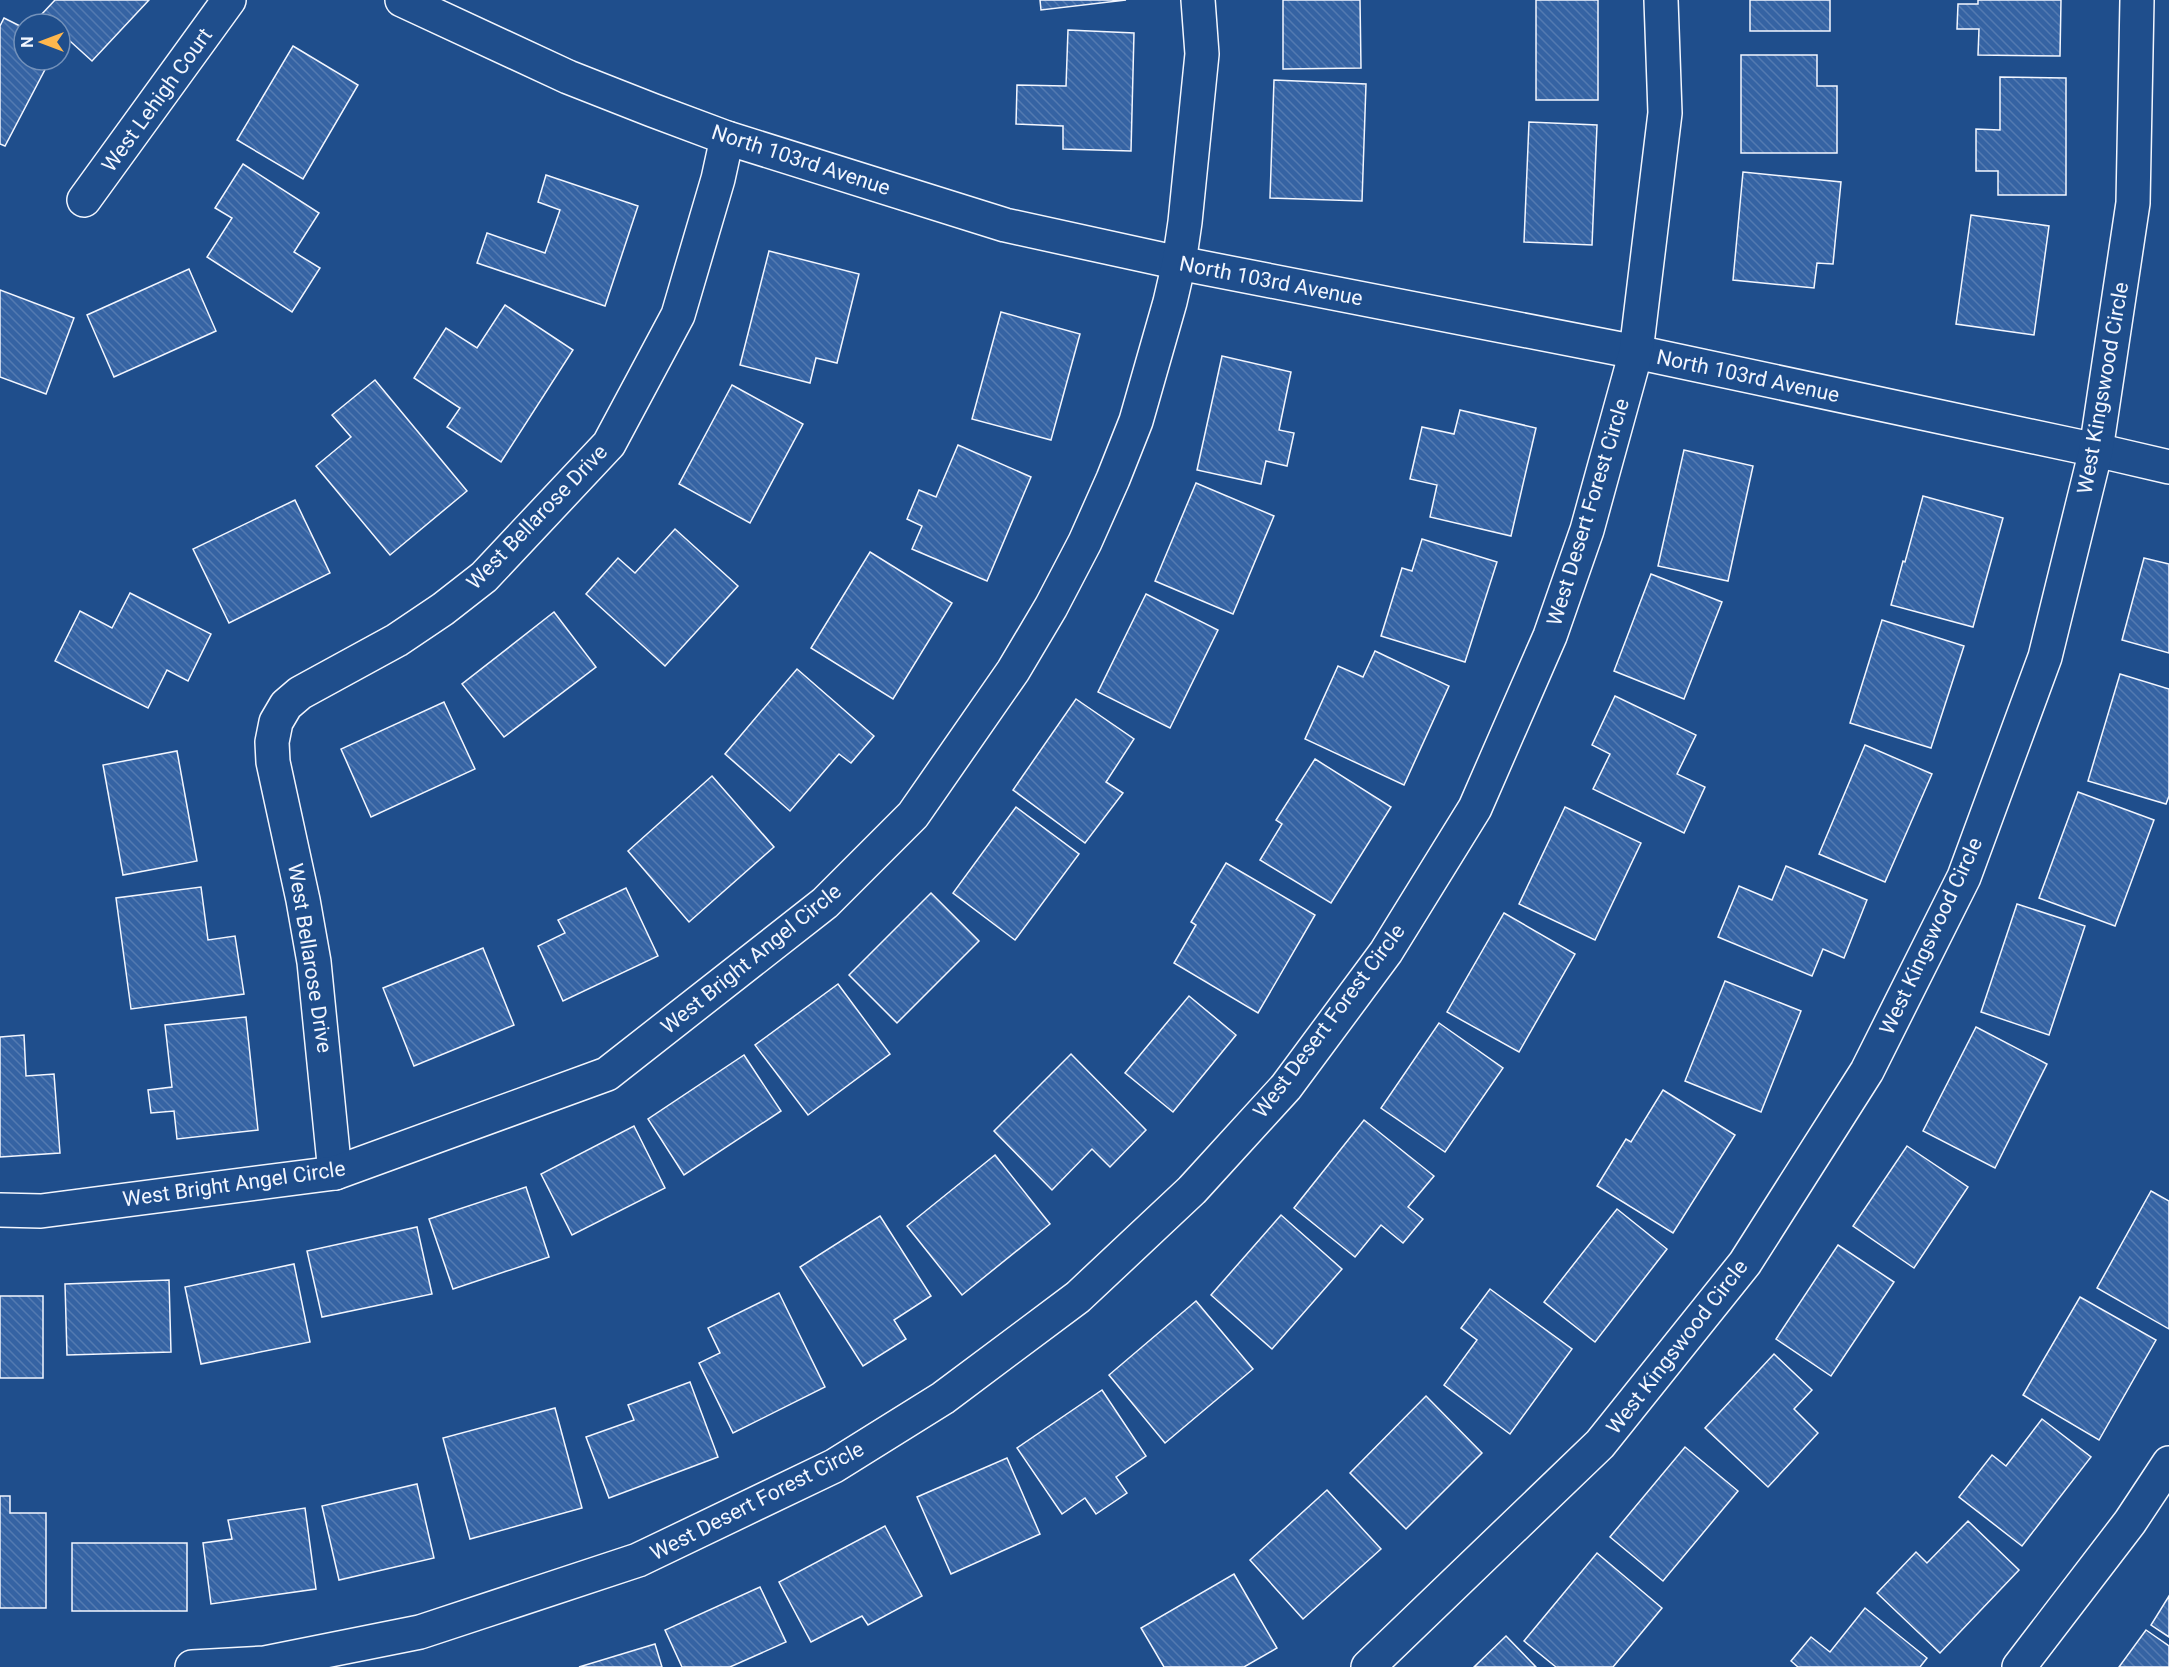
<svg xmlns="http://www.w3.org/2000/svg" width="2169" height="1667" font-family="Roboto,sans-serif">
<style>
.building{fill:url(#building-back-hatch);stroke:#f2f6ff;stroke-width:1.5}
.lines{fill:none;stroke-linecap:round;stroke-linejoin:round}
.minor-casing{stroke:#f2f6ff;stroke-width:36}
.minor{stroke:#1f4e8c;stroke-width:33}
.labels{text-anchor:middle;stroke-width:4.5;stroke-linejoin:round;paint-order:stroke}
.street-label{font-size:21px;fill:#f2f6ff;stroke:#1f4e8c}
</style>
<defs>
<pattern id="building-back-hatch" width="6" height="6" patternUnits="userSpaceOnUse" patternTransform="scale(1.5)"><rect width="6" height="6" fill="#3563a3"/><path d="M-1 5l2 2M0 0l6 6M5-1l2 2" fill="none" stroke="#537ab1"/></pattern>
</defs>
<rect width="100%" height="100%" fill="#1f4e8c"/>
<g class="building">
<polygon points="55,0 149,0 92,61 60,32 60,24 51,24 41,15"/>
<polygon points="1040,0 1126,0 1041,10"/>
<polygon points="1283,0 1360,0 1361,68 1283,69"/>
<rect x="1536" y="0" width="62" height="100"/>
<rect x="1750" y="0" width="80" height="31"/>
<polygon points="1978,0 2061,0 2060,56 1978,55 1979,29 1957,29 1958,4 1978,4"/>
<polygon points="4,18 24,28 24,60 50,60 5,146 0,144 0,26"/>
<polygon points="1068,30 1134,33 1131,151 1063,149 1063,126 1016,124 1017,85 1066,86"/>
<polygon points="293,46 358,85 303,179 237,140"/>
<polygon points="1741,55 1817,55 1817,86 1837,86 1837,153 1741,153"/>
<polygon points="2000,77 2066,78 2066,195 1998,195 1998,171 1976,171 1976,129 2000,130"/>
<polygon points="1274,80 1366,84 1362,201 1270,198"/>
<polygon points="1529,122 1597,125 1592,245 1524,242"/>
<polygon points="243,164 319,213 294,252 320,268 292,312 207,257 232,218 215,208"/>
<polygon points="1743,172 1841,182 1833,264 1817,263 1814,288 1733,280"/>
<polygon points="546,175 638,206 605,306 477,263 487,233 545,253 560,210 538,202"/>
<polygon points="1971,215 2049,226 2034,335 1956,324"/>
<polygon points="769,251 859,274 837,363 816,358 810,383 740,365"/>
<polygon points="189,269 216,331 114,377 87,315"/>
<polygon points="0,290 74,318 46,394 0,377"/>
<polygon points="505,305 573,350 501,462 447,427 460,408 414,378 446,328 477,348"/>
<polygon points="1001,312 1080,334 1051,440 972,419"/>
<polygon points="1222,356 1291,372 1279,430 1294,433 1287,466 1266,461 1261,484 1197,470"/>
<polygon points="375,380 467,491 390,555 316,466 351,437 332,415"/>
<polygon points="732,385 803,424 750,523 679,484"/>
<polygon points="1460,410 1536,428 1511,536 1430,517 1437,485 1410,479 1422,427 1454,434"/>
<polygon points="958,445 1031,477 987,581 912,549 922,526 907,519 919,490 936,497"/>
<polygon points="1684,450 1753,466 1728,581 1658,566"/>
<polygon points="1196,483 1274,516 1233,614 1155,581"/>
<polygon points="1923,496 2003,518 1973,627 1891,605 1903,561 1905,562"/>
<polygon points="295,500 330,573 229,623 193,549"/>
<polygon points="675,529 738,586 665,666 586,594 618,558 635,573"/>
<polygon points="1422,539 1497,562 1465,662 1381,636 1402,568 1412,571"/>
<polygon points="870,552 952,603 893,699 811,648"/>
<polygon points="2144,558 2169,564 2169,653 2122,640"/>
<polygon points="1651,574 1722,602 1684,699 1614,671"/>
<polygon points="130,593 211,634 188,681 167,670 148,708 55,661 80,611 112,628"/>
<polygon points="1146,594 1218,630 1170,728 1098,692"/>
<polygon points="554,612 596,667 504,737 462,684"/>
<polygon points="1882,620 1964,646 1931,748 1850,723"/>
<polygon points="1375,651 1449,686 1404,785 1305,739 1338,666 1363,677"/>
<polygon points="797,669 874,736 851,763 839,754 790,811 725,754"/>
<polygon points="2120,674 2169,689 2169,796 2166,804 2088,781"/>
<polygon points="1615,696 1696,735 1677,774 1705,787 1684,833 1593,789 1610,754 1592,745"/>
<polygon points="1076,699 1134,739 1106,782 1123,793 1085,843 1013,790"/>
<polygon points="444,702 475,769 371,817 341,749"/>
<polygon points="1865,745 1932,774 1885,882 1819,854"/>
<polygon points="177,751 197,861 123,875 103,765"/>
<polygon points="1315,759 1391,807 1331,903 1260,860 1282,824 1276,820"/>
<polygon points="712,776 774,847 689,922 628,851"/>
<polygon points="2078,792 2154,820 2115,926 2039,898"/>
<polygon points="1016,807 1079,854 1015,940 953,893"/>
<polygon points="1565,807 1641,843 1595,940 1519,904"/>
<polygon points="1226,863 1315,915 1258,1013 1174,963 1196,925 1191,922"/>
<polygon points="1786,866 1867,900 1844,958 1823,949 1812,976 1718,937 1739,886 1772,900"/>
<polygon points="201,887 208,940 235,936 244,994 131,1009 116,898"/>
<polygon points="626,888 658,956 563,1001 538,946 565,933 558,920"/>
<polygon points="931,893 979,941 897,1023 849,975"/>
<polygon points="2017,904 2085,926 2049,1035 1981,1012"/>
<polygon points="1504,913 1575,954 1519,1052 1447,1012"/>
<polygon points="483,948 514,1025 414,1066 383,988"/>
<polygon points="1725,981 1801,1011 1761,1112 1685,1081"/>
<polygon points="838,984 890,1054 808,1115 755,1045"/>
<polygon points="1189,996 1236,1035 1173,1112 1125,1073"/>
<polygon points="246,1017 258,1130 177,1139 174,1111 151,1113 148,1090 172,1087 165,1025"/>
<polygon points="1439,1023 1503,1068 1445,1152 1381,1108"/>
<polygon points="1976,1027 2047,1064 1995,1168 1923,1131"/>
<polygon points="24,1035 26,1076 54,1074 60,1153 0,1157 0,1037"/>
<polygon points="1071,1054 1146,1130 1110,1167 1092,1149 1052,1190 994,1131"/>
<polygon points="744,1055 781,1111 684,1175 648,1119"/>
<polygon points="1663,1090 1735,1135 1673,1233 1597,1186 1626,1139 1631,1142"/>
<polygon points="1364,1120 1434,1176 1408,1207 1423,1219 1403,1243 1381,1225 1355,1257 1294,1208"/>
<polygon points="634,1126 665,1188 572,1235 541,1174"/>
<polygon points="1907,1146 1968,1187 1914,1268 1853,1226"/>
<polygon points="995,1155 1050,1224 962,1295 907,1226"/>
<polygon points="526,1187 549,1257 453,1289 429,1219"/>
<polygon points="2151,1191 2169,1201 2169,1329 2097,1288"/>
<polygon points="1617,1209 1667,1249 1595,1342 1544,1302"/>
<polygon points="1281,1215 1342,1269 1272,1349 1211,1295"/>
<polygon points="880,1216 931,1296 894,1320 906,1339 863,1366 800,1267"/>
<polygon points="417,1227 432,1294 322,1317 307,1251"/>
<polygon points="1838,1245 1894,1282 1831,1376 1776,1339"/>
<polygon points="294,1264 310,1342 201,1364 185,1287"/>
<polygon points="169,1280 171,1352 67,1355 65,1284"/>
<polygon points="1490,1289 1572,1349 1510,1434 1444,1385 1477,1340 1461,1328"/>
<polygon points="779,1293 825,1387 733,1433 699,1363 720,1353 708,1328"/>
<rect x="0" y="1296" width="43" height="82"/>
<polygon points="2080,1297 2156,1340 2099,1440 2023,1395"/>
<polygon points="1196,1301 1253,1369 1165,1443 1109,1375"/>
<polygon points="1774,1354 1812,1390 1794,1409 1818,1433 1768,1487 1705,1428"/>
<polygon points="690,1382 718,1457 609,1498 586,1437 634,1420 628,1405"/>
<polygon points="1102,1390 1146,1456 1116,1477 1127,1493 1096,1514 1085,1498 1062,1514 1017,1448"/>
<polygon points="1426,1396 1482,1453 1406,1529 1350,1473"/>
<polygon points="555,1408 582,1508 470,1539 443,1438"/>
<polygon points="2042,1419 2091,1457 2022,1546 1959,1497 1992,1455 2006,1466"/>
<polygon points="1685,1447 1738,1491 1663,1581 1610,1537"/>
<polygon points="1007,1458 1040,1534 951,1574 917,1497"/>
<polygon points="417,1484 434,1558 339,1580 322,1506"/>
<polygon points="1327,1490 1381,1549 1303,1619 1250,1560"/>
<polygon points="0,1496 10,1496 10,1513 46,1513 46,1608 0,1608"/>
<polygon points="305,1508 316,1589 211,1604 203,1543 232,1539 228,1520"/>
<polygon points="1968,1521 2019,1570 1940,1653 1877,1593 1916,1552 1927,1563"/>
<polygon points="885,1526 922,1596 868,1625 862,1616 811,1642 779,1582"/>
<rect x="72" y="1543" width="115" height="68"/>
<polygon points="1597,1553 1662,1608 1613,1667 1556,1667 1524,1641"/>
<polygon points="1234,1574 1277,1648 1244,1667 1164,1667 1141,1628"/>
<polygon points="760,1587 786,1642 730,1667 682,1667 665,1630"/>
<polygon points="2169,1596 2169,1637 2151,1625"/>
<polygon points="1865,1608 1927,1658 1920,1667 1798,1667 1791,1661 1811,1637 1830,1652"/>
<polygon points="2146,1630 2169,1646 2169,1667 2119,1667"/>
<polygon points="1506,1636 1536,1667 1474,1667"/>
<polygon points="655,1644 662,1667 579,1667"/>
</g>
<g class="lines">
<defs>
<g id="minor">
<polyline points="402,0 568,77 652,110 727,138 1005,225 1179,263 1636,352 2096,450 2169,467"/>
<polyline points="84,200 229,0"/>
<polyline points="335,1173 314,962 303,900 273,762 272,742 276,722 286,705 300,693 397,640 443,609 484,577 609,444 678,315 718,179 727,138"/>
<polyline points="0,1210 41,1211 335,1173 607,1074 825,903 913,815 1013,671 1051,607 1085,542 1113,479 1136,421 1170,302 1179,263 1185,222 1202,54 1198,0"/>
<polyline points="192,1667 265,1663 420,1632 638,1560 834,1466 943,1398 1078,1297 1192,1190 1286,1087 1386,952 1475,808 1550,636 1587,530 1636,352 1665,113 1661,0"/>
<polyline points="1368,1667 1600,1444 1745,1263 1867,1071 1964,877 2045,657 2096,450 2133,203 2137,0"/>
<polyline points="2019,1667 2130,1522 2169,1463"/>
</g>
</defs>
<use href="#minor" class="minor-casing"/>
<use href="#minor" class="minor"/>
</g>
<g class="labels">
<g class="street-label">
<text transform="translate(157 100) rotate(-54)" y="7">West Lehigh Court</text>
<text transform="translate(801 160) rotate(18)" y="7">North 103rd Avenue</text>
<text transform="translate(1271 281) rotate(11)" y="7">North 103rd Avenue</text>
<text transform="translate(1748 376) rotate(12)" y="7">North 103rd Avenue</text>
<text transform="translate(2103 388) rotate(-80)" y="7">West Kingswood Circle</text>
<text transform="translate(1588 512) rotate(-73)" y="7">West Desert Forest Circle</text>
<text transform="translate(537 517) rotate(-46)" y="7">West Bellarose Drive</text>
<text transform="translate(1931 936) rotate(-65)" y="7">West Kingswood Circle</text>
<text transform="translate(310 958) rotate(81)" y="7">West Bellarose Drive</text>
<text transform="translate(751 959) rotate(-39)" y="7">West Bright Angel Circle</text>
<text transform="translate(1329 1021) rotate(-53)" y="7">West Desert Forest Circle</text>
<text transform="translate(234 1184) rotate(-8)" y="7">West Bright Angel Circle</text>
<text transform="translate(1677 1347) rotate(-52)" y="7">West Kingswood Circle</text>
<text transform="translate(757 1501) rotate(-27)" y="7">West Desert Forest Circle</text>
</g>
</g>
<g transform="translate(42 42) rotate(270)"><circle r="28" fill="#1f4e8c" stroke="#7391ba" stroke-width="1.5"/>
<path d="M0-4.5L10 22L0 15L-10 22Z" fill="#ffb74d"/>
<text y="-9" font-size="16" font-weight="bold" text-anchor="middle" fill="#f2f6ff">N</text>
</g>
</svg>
